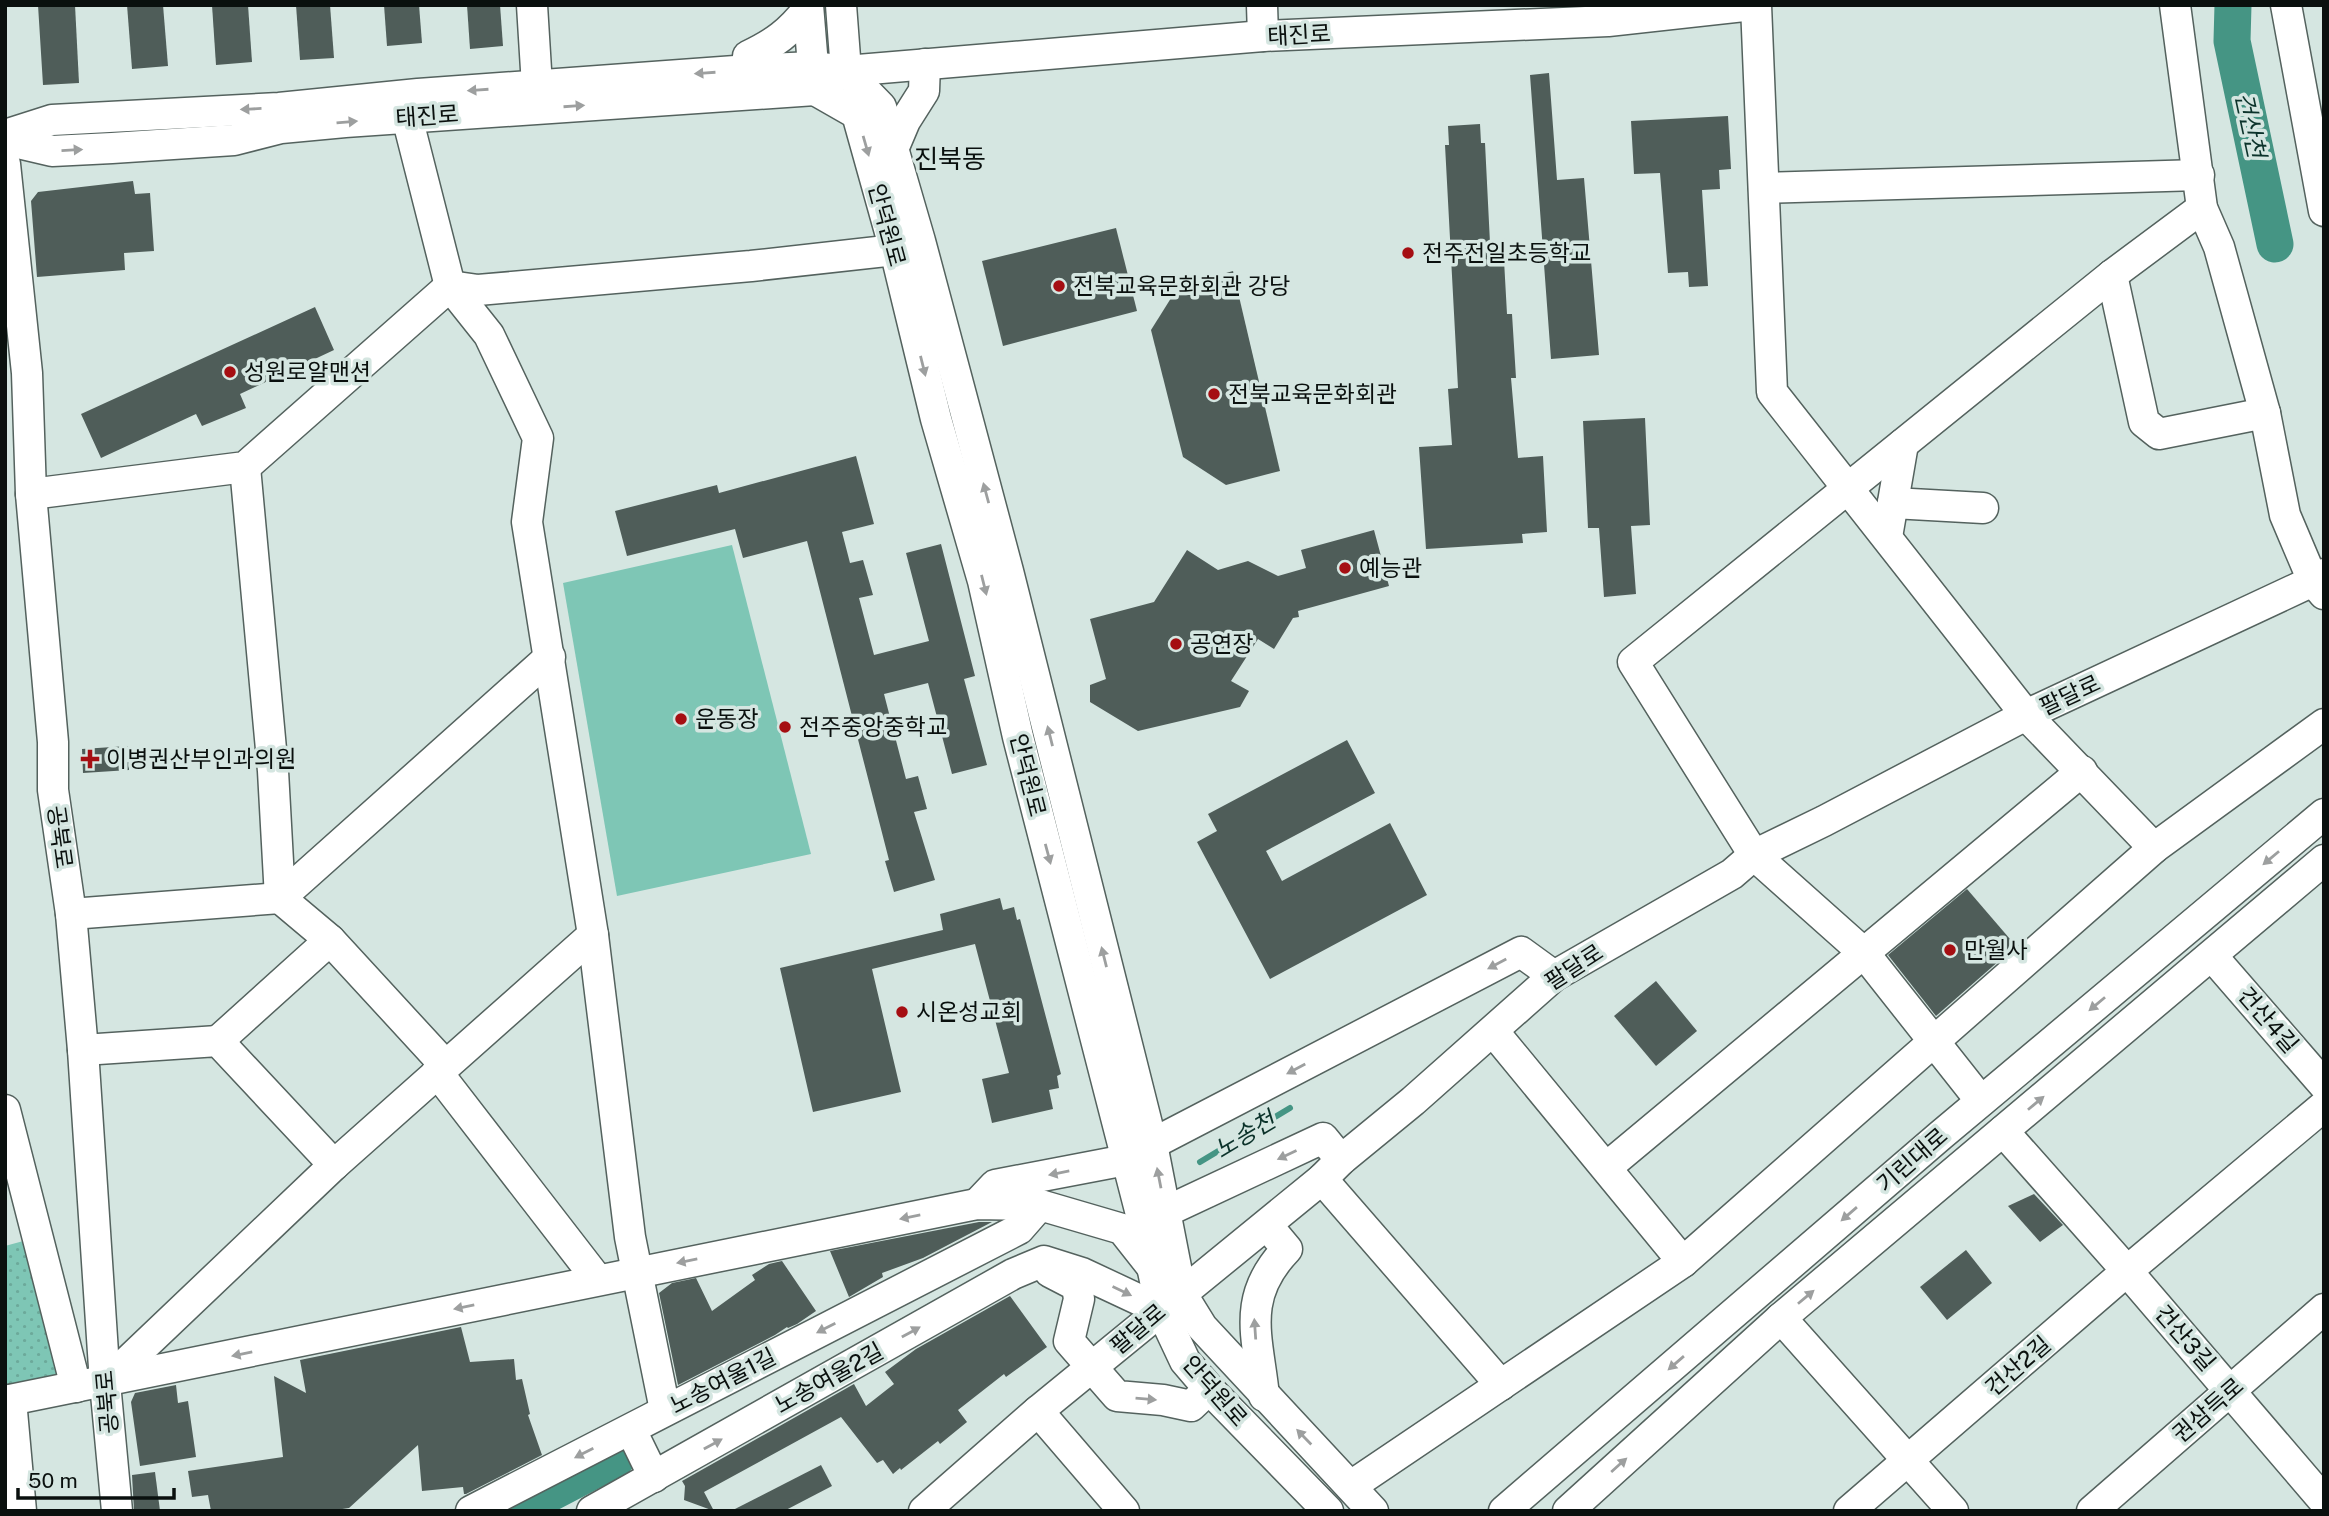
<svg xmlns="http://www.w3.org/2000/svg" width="2329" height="1516" font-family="'Public Sans','Noto Sans KR',sans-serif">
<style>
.grass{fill:#7ec6b5}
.park{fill:url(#park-dots)}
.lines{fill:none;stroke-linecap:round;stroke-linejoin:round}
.stream{stroke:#459584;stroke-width:6}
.river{stroke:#459584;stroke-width:37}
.building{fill:#4f5d59}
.minor-casing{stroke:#54625e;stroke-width:33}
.minor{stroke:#fff;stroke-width:30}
.oneway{fill:#9d9f9f}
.poi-dot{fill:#a50e12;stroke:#d5e6e1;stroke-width:2.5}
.labels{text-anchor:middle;stroke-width:7;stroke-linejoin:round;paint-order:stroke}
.street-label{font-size:23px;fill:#0a100e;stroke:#d5e6e1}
.poi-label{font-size:23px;fill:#0a100e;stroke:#d5e6e1;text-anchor:start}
.water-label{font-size:24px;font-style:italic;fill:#0c332b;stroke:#d5e6e1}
.quarter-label{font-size:26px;fill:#0a100e;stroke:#d5e6e1}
</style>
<defs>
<pattern id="park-dots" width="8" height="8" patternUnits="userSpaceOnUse" patternTransform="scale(1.75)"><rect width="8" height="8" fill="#7ec6b5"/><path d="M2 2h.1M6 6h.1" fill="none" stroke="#6ca99a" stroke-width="1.8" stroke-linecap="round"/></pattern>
</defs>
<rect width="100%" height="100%" fill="#d5e6e1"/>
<polygon class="grass" points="732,545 811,854 617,896 563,583"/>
<polygon class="park" points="38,1237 76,1387 5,1401 5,1246"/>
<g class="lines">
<g class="stream">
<polyline points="1200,1162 1290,1108"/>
<polyline points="617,1458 628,1452"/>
</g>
<g class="river">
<polyline points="2233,5 2232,41 2275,244"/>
<polyline points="516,1511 617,1458"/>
</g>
</g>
<g class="building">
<polygon points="38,5 75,5 79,83 43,85"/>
<polygon points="127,5 163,5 168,66 132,69"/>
<polygon points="212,5 248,5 252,62 216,65"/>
<polygon points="296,5 330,5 334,58 300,60"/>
<polygon points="384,5 419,5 422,43 387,46"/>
<polygon points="467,5 500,5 503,46 470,49"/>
<polygon points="1549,73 1557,180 1584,178 1599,355 1551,359 1530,75"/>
<polygon points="1728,116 1731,169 1719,170 1720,189 1702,190 1708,286 1689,287 1688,272 1668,273 1660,173 1634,174 1631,121"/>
<polygon points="1480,124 1481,143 1485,143 1490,243 1503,242 1507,314 1512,314 1516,378 1511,378 1518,458 1543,456 1547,532 1522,534 1523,543 1426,549 1419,447 1452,445 1448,389 1458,388 1445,145 1449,145 1448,126"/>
<polygon points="133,181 135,194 150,193 154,251 124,253 125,270 37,277 31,201 38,192"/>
<polygon points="1116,228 1137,311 1003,346 982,261"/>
<polygon points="1233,271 1280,471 1226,485 1183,457 1151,330 1178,287"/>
<polygon points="315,307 334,350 240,394 246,408 202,426 196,414 101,458 81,414"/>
<polygon points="1645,418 1650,525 1631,526 1636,594 1604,597 1599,528 1588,528 1583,421"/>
<polygon points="856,456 874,524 842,532 850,563 863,560 873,595 859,598 874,655 929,641 906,553 941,544 975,676 964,679 987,765 952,774 928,683 884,694 906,779 918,776 927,809 914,812 935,880 894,892 885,861 889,860 807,541 743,558 735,529 627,556 615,511 717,485 719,493"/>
<polygon points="1374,530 1389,586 1298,611 1299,617 1293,618 1274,649 1258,639 1231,681 1249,691 1240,707 1138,731 1090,702 1090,685 1106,679 1090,619 1154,602 1187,550 1218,570 1248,561 1278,576 1306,568 1301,550"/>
<polygon points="1347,740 1375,793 1266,851 1282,881 1390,823 1427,895 1270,979 1197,842 1217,831 1208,814"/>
<polygon points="128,746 129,770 83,773 82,749"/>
<polygon points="1967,889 2016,946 1936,1016 1888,955"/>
<polygon points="1000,898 1003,910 1014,907 1017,920 1020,919 1061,1074 1057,1076 1059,1088 1049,1090 1053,1109 992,1123 982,1079 1009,1073 975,944 872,969 901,1092 813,1112 780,968 943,930 940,914"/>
<polygon points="1656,981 1697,1031 1656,1066 1614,1016"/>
<polygon points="2034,1194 2063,1225 2040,1242 2008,1206"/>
<polygon points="979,1222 992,1222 923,1258 882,1273 883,1277 849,1297 830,1251"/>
<polygon points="1966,1250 1992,1283 1947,1320 1920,1287"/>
<polygon points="782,1261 816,1311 797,1324 788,1328 787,1327 775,1335 678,1385 659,1293 672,1283 696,1278 712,1311 755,1280 752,1275 769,1264"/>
<polygon points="1010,1296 1047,1347 1006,1377 1004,1374 958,1410 967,1422 940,1444 938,1441 901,1470 900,1468 893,1474 883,1460 877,1463 841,1417 704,1492 714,1511 684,1500 685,1486 682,1481 854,1384 866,1406 894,1384 885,1372 916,1349"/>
<polygon points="461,1327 470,1362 514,1359 516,1380 522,1379 530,1414 528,1415 542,1455 466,1494 464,1494 463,1487 422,1491 418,1445 349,1508 329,1511 211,1511 208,1495 192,1497 188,1471 283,1457 274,1376 306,1393 300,1360"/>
<polygon points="176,1385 178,1403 188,1401 196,1457 140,1466 131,1402 135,1393"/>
<polygon points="821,1465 832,1486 784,1511 731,1511"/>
<polygon points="155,1472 160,1511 134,1511 132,1475"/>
</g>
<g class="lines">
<defs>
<g id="minor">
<polyline points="532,5 537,86"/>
<polyline points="808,5 815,90 857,114 895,250 936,419 983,581 1018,737 1143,1222 1161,1310 1185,1361 1209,1389 1328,1511"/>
<polyline points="841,5 846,71 881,107 920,241 1008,571 1152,1144 1181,1293"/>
<polyline points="1262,5 1263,36"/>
<polyline points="1756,5 1772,392 2026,715 2154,848"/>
<polyline points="2175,5 2202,208 2219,247 2265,413 2285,515 2313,581 2324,594"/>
<polyline points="2286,5 2324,211"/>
<path d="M749,70L748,56C775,43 789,33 808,9"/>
<polyline points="407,117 450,286 489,335 538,438 527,522 593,935 630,1237 665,1410"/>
<polyline points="5,135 52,120 279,108 418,94 749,70 813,67 846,71 1263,36 1608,21 1753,5"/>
<polyline points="5,140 52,151 112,148 234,140 281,128 345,122 815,90 831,80"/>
<polyline points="894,147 905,121 924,91 925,64"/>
<polyline points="5,164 27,373 31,494 53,742 53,790 71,914 83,1050 105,1383 117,1511"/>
<polyline points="1764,188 2199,175"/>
<polyline points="2112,275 2144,422 2159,434 2265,413"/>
<polyline points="245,467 273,771 280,898 330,940 445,1065"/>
<polyline points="31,494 245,467 450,286 478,290 751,266 895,250"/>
<polyline points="1893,503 1983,508"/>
<polyline points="1887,537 1903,444"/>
<polyline points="71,914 280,898 550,657"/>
<polyline points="2212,956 2324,1085"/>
<polyline points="1493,1031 1683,1262"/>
<polyline points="218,1041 330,940"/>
<polyline points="83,1050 218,1041 334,1165"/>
<polyline points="437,1072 597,1279"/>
<polyline points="1981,1101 1864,953 1754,855 1633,662 2112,275 2202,208"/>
<polyline points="5,1110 76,1387"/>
<polyline points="2003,1131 2127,1271 2324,1501"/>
<polyline points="1152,1144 1521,952 1554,976"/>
<polyline points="1607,1167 2082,771"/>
<polyline points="1322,1179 1501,1385"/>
<polyline points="977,1204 995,1185 1126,1160"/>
<polyline points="1150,1219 1323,1138 1341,1160"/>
<polyline points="1050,1270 1050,1272 1077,1286 1079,1299 1069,1341 1117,1396 1163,1400 1191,1406 1209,1389"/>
<polyline points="1781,1318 1953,1511"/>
<polyline points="105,1383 334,1165 593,935"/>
<path d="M1264,1396C1258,1337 1240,1298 1287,1249L1267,1225"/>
<polyline points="11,1400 21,1511"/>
<path d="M5,1401C330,1337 653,1268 977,1204L1040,1205L1122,1229L1152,1267L1181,1293L1202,1327L1373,1511"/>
<polyline points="1038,1411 1124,1511"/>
<polyline points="631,1430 654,1477"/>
<polyline points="1351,1486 1683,1262 2154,848 2324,724"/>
<polyline points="471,1511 1019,1229 1040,1205"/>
<polyline points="592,1511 1013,1274 1044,1261 1082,1273 1161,1310"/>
<polyline points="924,1511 1038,1411 1322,1179 1341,1160 1413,1101 1554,976 1732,874 1754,855 1824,821 2026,715 2313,581 2324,574"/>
<polyline points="1504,1511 1941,1135 2324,814"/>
<polyline points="1568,1511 1781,1318 2324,860"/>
<polyline points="1849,1511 2127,1271 2324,1106"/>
<polyline points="2092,1511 2324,1309"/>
</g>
</defs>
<use href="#minor" class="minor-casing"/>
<use href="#minor" class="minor"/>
</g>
<defs><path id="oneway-solid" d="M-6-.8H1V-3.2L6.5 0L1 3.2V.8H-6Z" transform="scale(1.75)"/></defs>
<g class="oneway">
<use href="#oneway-solid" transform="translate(705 73) rotate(176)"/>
<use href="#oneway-solid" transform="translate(478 90) rotate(176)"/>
<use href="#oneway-solid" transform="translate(574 106) rotate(-4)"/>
<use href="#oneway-solid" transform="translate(251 109) rotate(177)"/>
<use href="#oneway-solid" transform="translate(347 122) rotate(-5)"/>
<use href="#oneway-solid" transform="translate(866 146) rotate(74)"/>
<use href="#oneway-solid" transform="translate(72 150) rotate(-3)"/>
<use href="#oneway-solid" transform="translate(923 366) rotate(76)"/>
<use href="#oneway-solid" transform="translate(986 493) rotate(-105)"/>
<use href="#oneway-solid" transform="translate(984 585) rotate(76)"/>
<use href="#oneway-solid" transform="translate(1050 736) rotate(-104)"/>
<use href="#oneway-solid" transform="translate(1048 854) rotate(75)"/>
<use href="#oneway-solid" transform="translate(2271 858) rotate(140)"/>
<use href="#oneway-solid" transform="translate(1104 957) rotate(-104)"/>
<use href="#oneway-solid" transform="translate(1497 964) rotate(152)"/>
<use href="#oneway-solid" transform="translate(2097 1004) rotate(140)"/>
<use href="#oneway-solid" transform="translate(1296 1069) rotate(152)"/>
<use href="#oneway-solid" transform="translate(2036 1103) rotate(-40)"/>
<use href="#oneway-solid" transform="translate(1287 1155) rotate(155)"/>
<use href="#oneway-solid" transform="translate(1059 1173) rotate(169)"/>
<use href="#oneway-solid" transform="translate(1159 1178) rotate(-101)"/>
<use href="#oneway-solid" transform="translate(1849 1214) rotate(139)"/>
<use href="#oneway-solid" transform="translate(910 1217) rotate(169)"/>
<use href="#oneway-solid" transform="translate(687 1261) rotate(169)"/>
<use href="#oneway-solid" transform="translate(1122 1291) rotate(26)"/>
<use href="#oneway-solid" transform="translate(1806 1297) rotate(-40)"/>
<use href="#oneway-solid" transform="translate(464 1307) rotate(168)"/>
<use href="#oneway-solid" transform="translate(826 1328) rotate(153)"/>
<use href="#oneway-solid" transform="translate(1255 1329) rotate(-94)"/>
<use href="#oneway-solid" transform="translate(911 1332) rotate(-29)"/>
<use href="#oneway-solid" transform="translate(242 1354) rotate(168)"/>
<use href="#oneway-solid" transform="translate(1676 1363) rotate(139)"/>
<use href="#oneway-solid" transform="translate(1146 1399) rotate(5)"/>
<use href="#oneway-solid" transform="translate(1304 1437) rotate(-134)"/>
<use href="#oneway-solid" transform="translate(713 1444) rotate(-29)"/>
<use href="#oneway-solid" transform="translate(584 1453) rotate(153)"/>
<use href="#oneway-solid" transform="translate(1619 1465) rotate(-42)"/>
</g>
<g class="poi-dot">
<circle cx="1408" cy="253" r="7"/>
<circle cx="1059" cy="286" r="7"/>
<circle cx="230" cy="372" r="7"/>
<circle cx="1214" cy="394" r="7"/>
<circle cx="1345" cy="568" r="7"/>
<circle cx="1176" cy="644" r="7"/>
<circle cx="681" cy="719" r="7"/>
<circle cx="785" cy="727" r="7"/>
<path d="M86.5 748.5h7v7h7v7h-7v7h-7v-7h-7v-7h7z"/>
<circle cx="1950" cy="950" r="7"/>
<circle cx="902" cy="1012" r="7"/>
</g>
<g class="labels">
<g class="street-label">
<text transform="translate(1299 35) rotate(-3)" y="8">태진로</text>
<text transform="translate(427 116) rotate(-4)" y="8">태진로</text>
<text transform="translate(887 225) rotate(75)" y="8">안덕원로</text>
<text transform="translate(2070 695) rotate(-25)" y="8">팔달로</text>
<text transform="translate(1028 775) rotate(76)" y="8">안덕원로</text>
<text transform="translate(60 837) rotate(82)" y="8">공북로</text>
<text transform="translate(1574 967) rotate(-33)" y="8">팔달로</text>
<text transform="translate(2268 1020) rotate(49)" y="8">건산4길</text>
<text transform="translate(1912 1160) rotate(-41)" y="8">기린대로</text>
<text transform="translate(1138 1329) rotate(-40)" y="8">팔달로</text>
<text transform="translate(2185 1338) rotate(49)" y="8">건산3길</text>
<text transform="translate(2018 1366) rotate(-41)" y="8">건산2길</text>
<text transform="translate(829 1378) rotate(-29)" y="8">노송여울2길</text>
<text transform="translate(723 1381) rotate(-27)" y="8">노송여울1길</text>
<text transform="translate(1215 1391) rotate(49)" y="8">안덕원로</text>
<text transform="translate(107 1402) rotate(-95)" y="8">공북로</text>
<text transform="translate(2208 1410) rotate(-41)" y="8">권삼득로</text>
</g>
<g class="poi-label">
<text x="1422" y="261">전주전일초등학교</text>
<text x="1073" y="294">전북교육문화회관 강당</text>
<text x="244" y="380">성원로얄맨션</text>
<text x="1228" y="402">전북교육문화회관</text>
<text x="1359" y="576">예능관</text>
<text x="1190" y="652">공연장</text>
<text x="695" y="727">운동장</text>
<text x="799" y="735">전주중앙중학교</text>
<text x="106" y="767">이병권산부인과의원</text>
<text x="1964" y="958">만월사</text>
<text x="916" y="1020">시온성교회</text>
</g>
<g class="water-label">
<text transform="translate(2250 125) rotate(78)" y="8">건산천</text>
<text transform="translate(1245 1135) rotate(-31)" y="8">노송천</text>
</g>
<g class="quarter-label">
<text x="950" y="168">진북동</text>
</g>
</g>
<rect width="2329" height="1516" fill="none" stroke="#0a100e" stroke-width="14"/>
<path d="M18 1488v10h156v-10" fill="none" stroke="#0a100e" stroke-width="3.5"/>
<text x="28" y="1488" font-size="21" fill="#0a100e" stroke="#d5e6e1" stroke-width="5" paint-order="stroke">50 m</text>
</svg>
